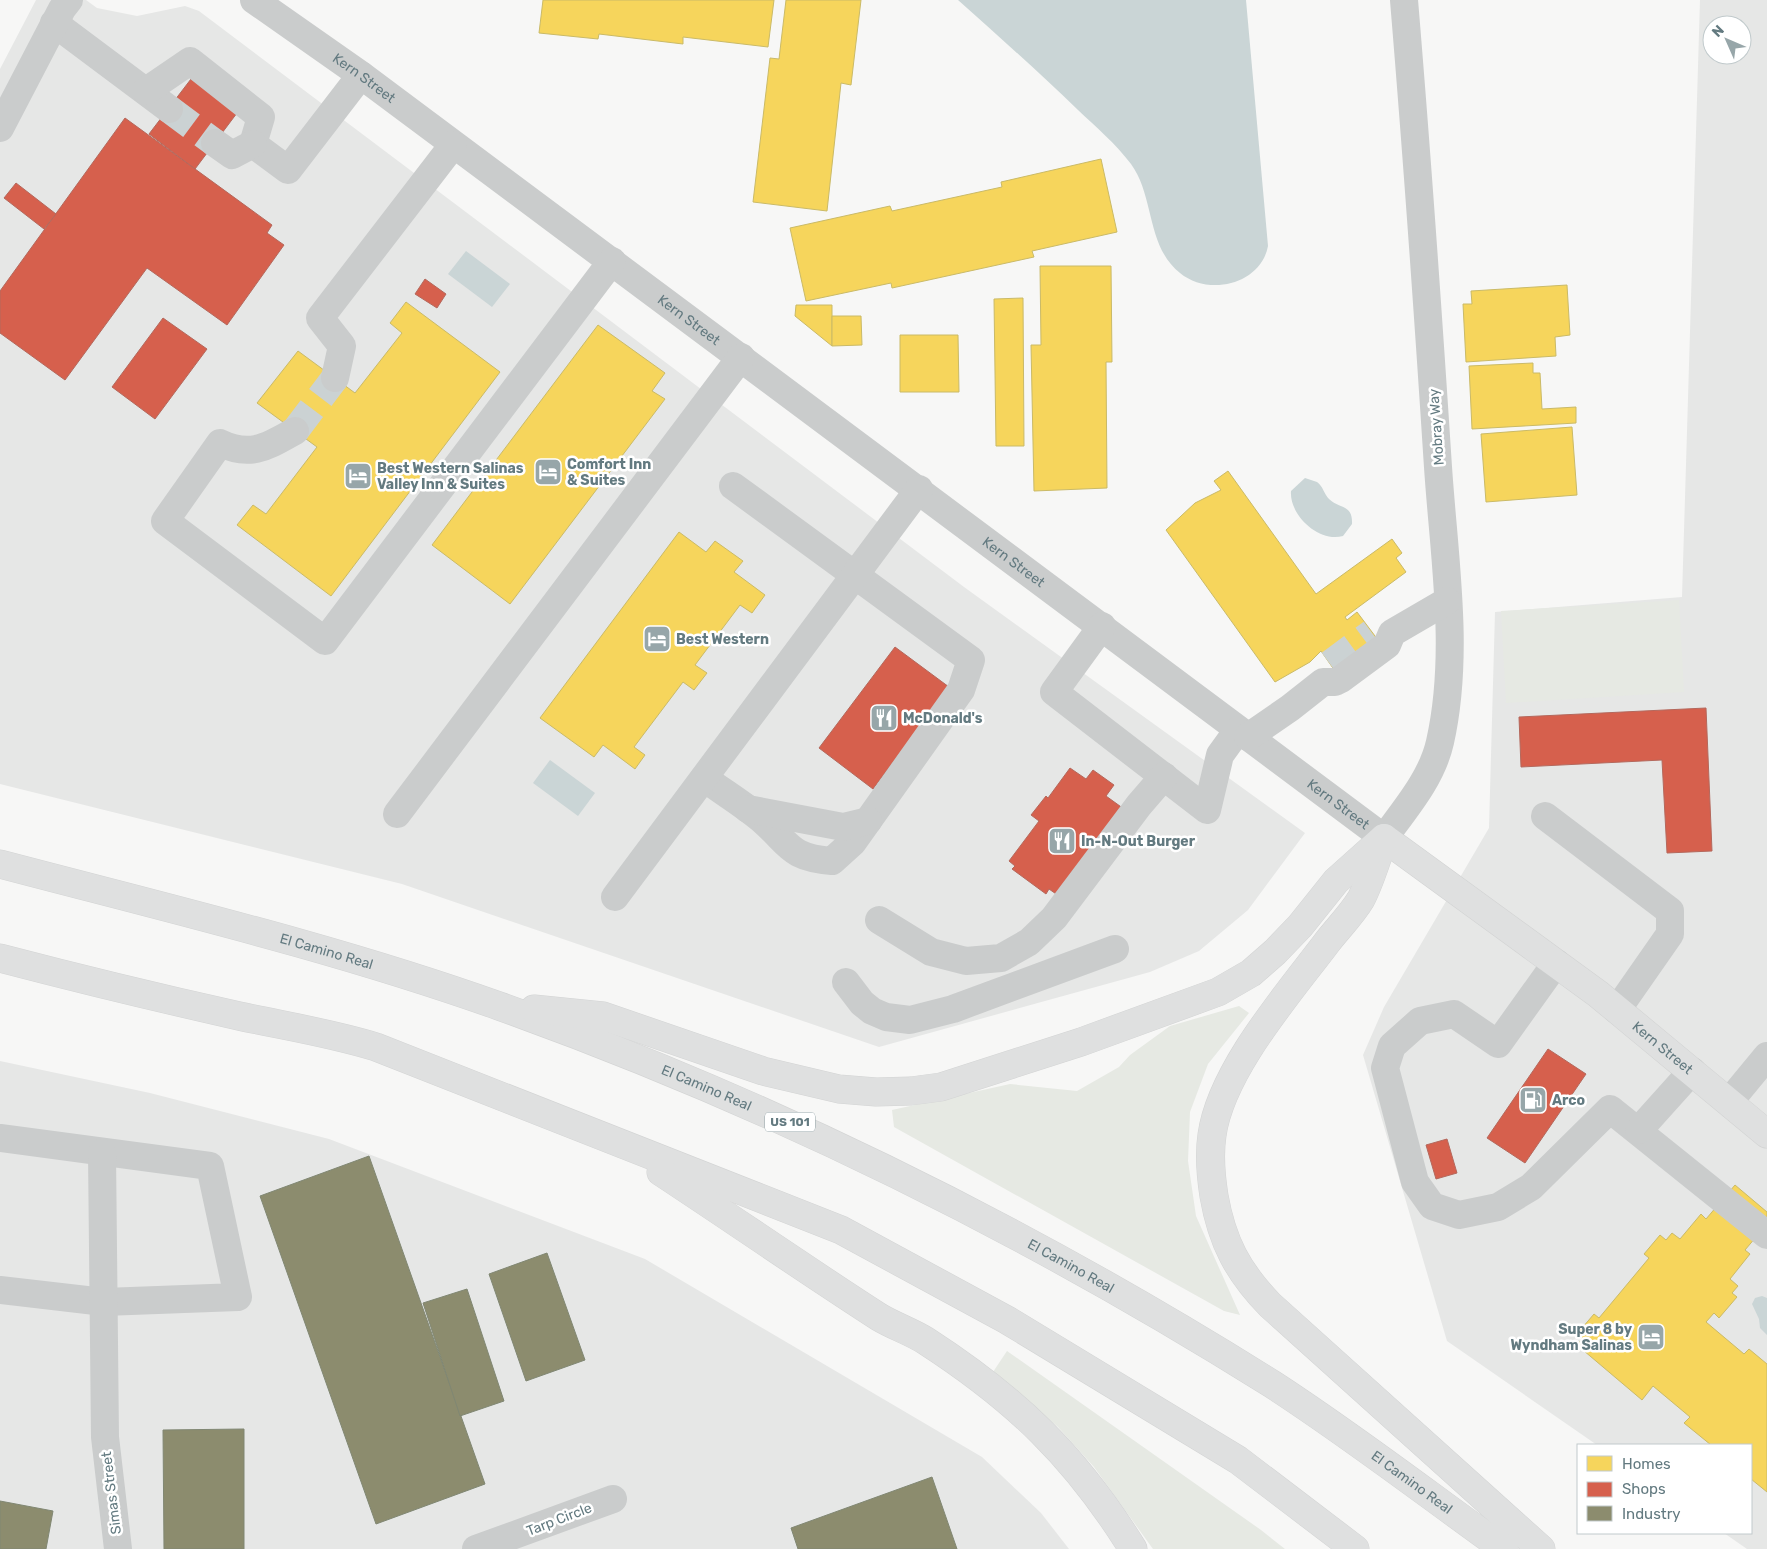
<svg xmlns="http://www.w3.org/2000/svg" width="1767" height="1549" font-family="Rubik,sans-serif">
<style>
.built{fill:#e6e7e6;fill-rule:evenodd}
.green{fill:#e6e9e3}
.water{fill:#cad5d6}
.homes{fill:#f6d55c;stroke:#caba67}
.shops{fill:#d6604d;stroke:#b4685c}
.industry{fill:#8c8c6e;stroke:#808773}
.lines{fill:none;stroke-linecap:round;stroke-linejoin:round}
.minor-tunnel{stroke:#cbd2d3;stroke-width:28;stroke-dasharray:28 14;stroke-linecap:butt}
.major-casing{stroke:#d2d3d3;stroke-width:29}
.highway-casing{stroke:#d3d4d4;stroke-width:29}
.minor{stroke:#cacccc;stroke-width:28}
.major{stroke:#dfe0e0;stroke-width:28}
.highway{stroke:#dfe0e0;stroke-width:28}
.labels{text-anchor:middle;stroke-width:5;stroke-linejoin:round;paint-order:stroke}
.shield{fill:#fff;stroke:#92a2a6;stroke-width:1}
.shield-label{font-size:12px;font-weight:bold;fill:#637a80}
.street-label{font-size:14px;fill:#637a80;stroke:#fff}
.poi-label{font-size:14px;font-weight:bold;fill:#637a80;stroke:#fff;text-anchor:start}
</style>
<rect width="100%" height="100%" fill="#f7f7f6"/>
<g class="built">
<polygon points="36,0 86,0 97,8 137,16 185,6 199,11 964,587 1305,833 1248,910 1199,951 1150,972 879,1047 402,884 0,784 0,69"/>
<path d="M1700,0H1767V1549H1747L1724,1533H1751V1445H1597L1447,1341L1363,1055L1384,1007L1489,828L1495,612L1682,597ZM1712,25H1742V55H1712Z"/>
<polygon points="0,1061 150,1093 329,1139 645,1259 982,1457 1041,1513 1069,1549 0,1549"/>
</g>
<g class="green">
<polygon points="1679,600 1684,692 1506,703 1501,611"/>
<polygon points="1239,1006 1249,1013 1208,1064 1190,1112 1188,1161 1196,1216 1240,1315 1224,1311 894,1127 892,1110 1010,1084 1077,1091 1119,1067 1130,1055 1170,1026"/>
<polygon points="1007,1351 1261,1530 1285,1549 1153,1549 1094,1467 1058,1427 993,1372"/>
</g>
<g class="water">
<path d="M958,0H1246L1268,246C1261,284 1209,297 1180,273C1146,246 1155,197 1131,164C1116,144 1096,127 1078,110C1039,72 998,36 958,0Z"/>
<polygon points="466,251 510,284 492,307 448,274"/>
<path d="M1305,478L1317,482C1323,486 1324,494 1329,499C1339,509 1353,504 1352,524L1343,536C1319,543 1289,515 1291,491Z"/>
<polygon points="550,760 595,793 578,816 533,783"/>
<polygon points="1762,1296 1767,1298 1767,1335 1760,1328 1759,1319 1752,1304 1755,1298"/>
</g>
<g class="homes">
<polygon points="543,0 774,0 768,47 683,37 683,44 599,34 598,39 539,33"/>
<polygon points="786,0 861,0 851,85 841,83 827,211 753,202 770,58 779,59"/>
<polygon points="1101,159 1117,232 1032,251 1034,257 892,288 891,283 806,301 790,228 890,206 892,211 1002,187 1001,182"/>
<polygon points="1040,266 1111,266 1112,362 1106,362 1107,488 1034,491 1031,345 1041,345"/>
<polygon points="1567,285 1570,335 1555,337 1556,356 1466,362 1463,304 1472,304 1471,291"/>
<polygon points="1023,298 1024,446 996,446 994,299"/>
<polygon points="406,302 500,372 331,596 237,525 253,505 266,514 317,447 257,403 298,351 355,393 402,333 390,323"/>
<polygon points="796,305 832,305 832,346 795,316"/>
<polygon points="832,316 861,316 862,345 832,346"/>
<polygon points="598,325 665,373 652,391 665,399 510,604 432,545"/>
<polygon points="900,335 958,335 959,392 900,392"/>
<polygon points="1533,363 1533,373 1540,373 1542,409 1576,407 1576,423 1472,429 1469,366"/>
<polygon points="1572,427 1577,495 1486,502 1481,434"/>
<polygon points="1228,471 1316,594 1392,539 1402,553 1396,558 1406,572 1345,617 1347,620 1357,612 1378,640 1335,671 1321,651 1310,662 1275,682 1166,530 1195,503 1221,490 1214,481"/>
<polygon points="679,532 706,552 715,541 743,561 734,572 765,595 752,613 740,605 695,665 707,673 694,690 683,682 634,747 645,755 635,769 603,745 594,757 540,718"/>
<polygon points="1735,1185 1767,1212 1767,1224 1745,1250 1750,1254 1730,1279 1738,1286 1732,1293 1737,1297 1719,1318 1714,1313 1706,1322 1744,1354 1749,1349 1767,1364 1767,1492 1751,1479 1751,1445 1711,1445 1684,1423 1690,1417 1653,1386 1642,1400 1577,1345 1582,1339 1576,1335 1594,1314 1599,1318 1649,1258 1644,1254 1660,1235 1666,1240 1672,1233 1680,1239 1701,1214 1706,1219"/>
</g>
<g class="shops">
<polygon points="191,79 237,113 195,169 149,134"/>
<polygon points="125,118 272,225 267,233 284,245 227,325 147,268 65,380 0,333 0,291"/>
<polygon points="16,183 56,214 44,229 4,198"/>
<polygon points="425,279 446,294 437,308 415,294"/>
<polygon points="163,318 207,349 155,419 112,387"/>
<polygon points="895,647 949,687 873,789 819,748"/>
<polygon points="1706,708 1712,851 1667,853 1662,760 1521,767 1519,717"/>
<polygon points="1070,768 1086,779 1093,770 1114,785 1106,796 1124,809 1059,896 1049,889 1046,894 1012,869 1015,866 1009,861 1039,821 1031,815 1046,796 1048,798"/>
<polygon points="1548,1049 1586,1074 1525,1163 1487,1138"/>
<polygon points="1447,1139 1457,1173 1436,1179 1426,1145"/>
</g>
<g class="industry">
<polygon points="369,1156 485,1484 376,1524 260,1196"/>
<polygon points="547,1253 585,1360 526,1381 489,1274"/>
<polygon points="467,1289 504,1401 460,1416 423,1303"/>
<polygon points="244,1429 244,1549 164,1549 163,1430"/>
<polygon points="932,1477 957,1549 798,1549 791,1528"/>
<polygon points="0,1501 53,1511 46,1549 0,1549"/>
</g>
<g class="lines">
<g class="minor-tunnel">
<polyline points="169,109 215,143"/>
<polyline points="295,431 335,378"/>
<polyline points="1330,664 1372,633"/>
</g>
<defs>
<g id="major">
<path id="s2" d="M1384,838L1598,994L1767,1134"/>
</g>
<g id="highway">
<path d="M1383,842C1376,860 1370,882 1361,899C1352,914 1339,927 1328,941C1289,993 1221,1070 1212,1135C1209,1155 1211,1177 1214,1196C1222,1242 1238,1272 1270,1305L1541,1549"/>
<path id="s3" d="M0,864C167,908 336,948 499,1006C770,1103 1028,1231 1272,1384C1351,1435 1427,1494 1504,1549"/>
<path d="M0,958C80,979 159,998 239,1016C285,1026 331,1033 376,1047L841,1230L1007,1320L1238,1460L1355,1549"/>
<polyline points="534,1009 603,1016 763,1071 839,1089 876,1092 911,1091 941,1087 1081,1042 1218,992 1251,973 1275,952 1300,926 1336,881 1384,838"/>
<path d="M661,1172C734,1220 806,1270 879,1317C894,1326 912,1332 926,1341C1017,1400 1076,1457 1133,1549"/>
</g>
</defs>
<use href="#major" class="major-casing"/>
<use href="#highway" class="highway-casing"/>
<g class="minor">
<path id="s1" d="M254,0L361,75L1384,838C1406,808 1432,778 1440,742C1460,653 1444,558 1438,467C1428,312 1417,156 1404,0"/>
<polyline points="54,23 169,109"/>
<polyline points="146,91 190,61 261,117 253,144 288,170 361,75"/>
<polyline points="0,128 62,9 69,0"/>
<polyline points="215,143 232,155 253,144"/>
<polyline points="335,378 342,346 320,318 453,145"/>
<path d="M295,431C268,446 251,458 220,443L165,521L325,641L612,261"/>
<polyline points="1102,626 1054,692 1207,810 1220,755 1238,730"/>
<polyline points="1248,737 1290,708 1323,682 1335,682 1341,679 1387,645 1392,633 1447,601"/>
<path d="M704,778C723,792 743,804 761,819C791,845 788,857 832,861L853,842L961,690L971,660L733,486"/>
<polyline points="748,809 843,827 868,821"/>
<polyline points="397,814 741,357"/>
<polyline points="1545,816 1670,911 1670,934 1617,1010"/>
<polyline points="615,897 919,489"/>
<polyline points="879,920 931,952 966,961 1001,958 1029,942 1054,918 1139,805 1164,776"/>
<polyline points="1556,963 1498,1044 1454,1014 1420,1021 1392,1046 1385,1068 1415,1182 1432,1206 1459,1215 1498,1207 1531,1187 1610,1109 1767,1235"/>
<polyline points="846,982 862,1003 872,1011 886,1017 910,1020 953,1009 1115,949"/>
<polyline points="1729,1102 1767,1056"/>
<polyline points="1639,1130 1692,1071"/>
<polyline points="0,1138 210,1166 238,1297 104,1302 0,1290"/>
<polyline points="102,1153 105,1437 118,1549"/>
<polyline points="476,1549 613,1499"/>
</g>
<use href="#major" class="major"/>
<use href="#highway" class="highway"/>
</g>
<defs>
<symbol id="hotel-square" viewBox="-11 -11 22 22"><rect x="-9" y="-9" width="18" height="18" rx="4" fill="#97a6a9" stroke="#fff"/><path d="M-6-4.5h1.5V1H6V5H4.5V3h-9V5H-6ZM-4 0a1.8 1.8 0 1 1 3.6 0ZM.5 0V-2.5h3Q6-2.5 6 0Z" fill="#fff"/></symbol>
<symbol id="restaurant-square" viewBox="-11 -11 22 22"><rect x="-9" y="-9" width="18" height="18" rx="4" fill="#97a6a9" stroke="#fff"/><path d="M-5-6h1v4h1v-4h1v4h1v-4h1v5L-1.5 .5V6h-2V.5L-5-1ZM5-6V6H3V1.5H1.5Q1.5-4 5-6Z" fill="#fff"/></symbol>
<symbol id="fuel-square" viewBox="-11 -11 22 22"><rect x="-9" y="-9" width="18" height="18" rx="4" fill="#97a6a9" stroke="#fff"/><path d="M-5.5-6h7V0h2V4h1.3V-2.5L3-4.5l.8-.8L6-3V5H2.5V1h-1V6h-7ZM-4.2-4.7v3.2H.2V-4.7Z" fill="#fff"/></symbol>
</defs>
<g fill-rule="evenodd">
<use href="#hotel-square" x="532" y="456" width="32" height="32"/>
<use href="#hotel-square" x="342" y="460" width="32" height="32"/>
<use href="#hotel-square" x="641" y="623" width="32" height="32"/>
<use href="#restaurant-square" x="868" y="702" width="32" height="32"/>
<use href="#restaurant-square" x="1046" y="825" width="32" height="32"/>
<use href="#fuel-square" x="1517" y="1084" width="32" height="32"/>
<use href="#hotel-square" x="1635" y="1321" width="32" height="32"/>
</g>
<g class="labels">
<rect class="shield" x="765" y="1112.5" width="50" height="19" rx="4"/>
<g class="shield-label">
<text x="790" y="1126">US 101</text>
</g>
<g class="street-label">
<text dy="5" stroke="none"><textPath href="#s1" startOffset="135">Kern Street</textPath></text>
<text dy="5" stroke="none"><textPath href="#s1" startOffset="540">Kern Street</textPath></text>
<text transform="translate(1436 427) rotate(-94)" y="5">Mobray Way</text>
<text dy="5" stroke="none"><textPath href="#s1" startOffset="945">Kern Street</textPath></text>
<text dy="5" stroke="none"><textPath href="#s1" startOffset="1350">Kern Street</textPath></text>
<text dy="5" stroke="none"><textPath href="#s3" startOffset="338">El Camino Real</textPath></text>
<text dy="5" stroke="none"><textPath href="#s2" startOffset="349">Kern Street</textPath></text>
<text dy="5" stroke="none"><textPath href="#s3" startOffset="742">El Camino Real</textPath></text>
<text dy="5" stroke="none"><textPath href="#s3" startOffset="1148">El Camino Real</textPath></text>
<text dy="5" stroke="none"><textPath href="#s3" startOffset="1552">El Camino Real</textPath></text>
<text transform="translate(111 1493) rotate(-97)" y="5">Simas Street</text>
<text transform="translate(559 1519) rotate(-21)" y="5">Tarp Circle</text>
</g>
<g class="poi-label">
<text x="567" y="469">Comfort Inn<tspan x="567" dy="16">&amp; Suites</tspan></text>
<text x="377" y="473">Best Western Salinas<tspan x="377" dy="16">Valley Inn &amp; Suites</tspan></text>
<text x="676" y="644">Best Western</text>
<text x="903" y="723">McDonald's</text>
<text x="1081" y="846">In-N-Out Burger</text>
<text x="1552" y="1105">Arco</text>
<text x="1632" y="1334" text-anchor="end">Super 8 by<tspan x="1632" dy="16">Wyndham Salinas</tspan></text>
</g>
</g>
<rect x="1577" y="1444" width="175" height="90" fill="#ffffff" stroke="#c1cacc"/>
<rect x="1587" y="1456" width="25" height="15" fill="#f6d55c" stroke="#c1cacc"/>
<text x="1622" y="1469" font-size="15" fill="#637a80">Homes</text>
<rect x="1587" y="1482" width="25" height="15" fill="#d6604d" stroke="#c1cacc"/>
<text x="1622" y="1494" font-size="15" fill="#637a80">Shops</text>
<rect x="1587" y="1506" width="25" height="15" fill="#8c8c6e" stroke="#c1cacc"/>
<text x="1622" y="1519" font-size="15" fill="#637a80">Industry</text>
<g transform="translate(1727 40) rotate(315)"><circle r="24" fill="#ffffff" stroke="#c1cacc"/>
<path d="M0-4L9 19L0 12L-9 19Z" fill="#97a6a9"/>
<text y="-8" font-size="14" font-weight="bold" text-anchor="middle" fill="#637a80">N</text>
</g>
</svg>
